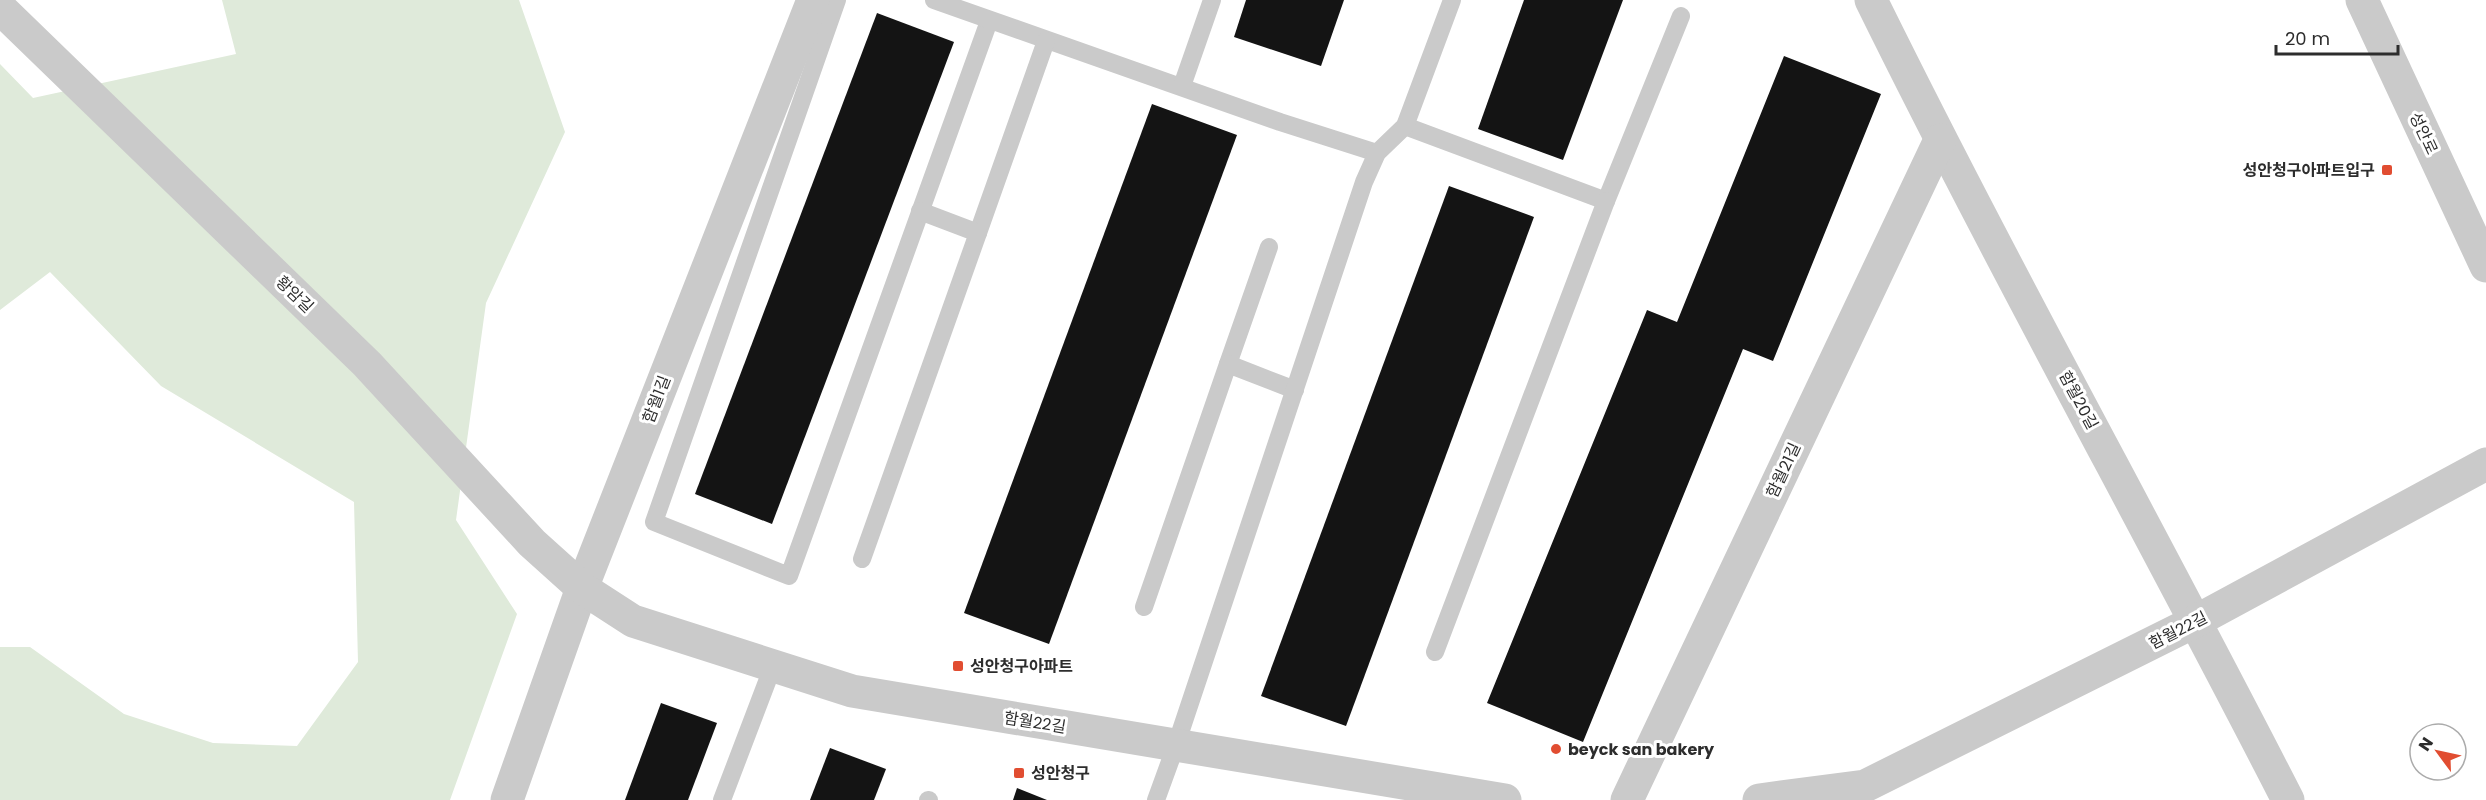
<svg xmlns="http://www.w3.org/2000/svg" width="2486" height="800" font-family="Poppins,'Noto Sans KR',sans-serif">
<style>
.green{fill:#dfeada}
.building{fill:#141414}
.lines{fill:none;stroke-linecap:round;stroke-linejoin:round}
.service{stroke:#cacaca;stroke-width:18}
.minor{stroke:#cacaca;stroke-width:33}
.tertiary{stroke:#cacaca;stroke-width:33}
.poi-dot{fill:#e14d31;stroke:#fff;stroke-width:2}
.labels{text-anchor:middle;stroke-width:6;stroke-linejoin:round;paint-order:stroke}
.street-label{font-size:16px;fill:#2d2d2d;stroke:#fff}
.poi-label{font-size:16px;font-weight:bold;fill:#2d2d2d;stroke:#fff;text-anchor:start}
</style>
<rect width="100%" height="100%" fill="#fff"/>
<polygon class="green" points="222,0 519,0 565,132 486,303 456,520 517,614 450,800 0,800 0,647 30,647 124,714 213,743 297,746 358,662 354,502 161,386 50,272 0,310 0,64 33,98 236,54"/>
<g class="building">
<polygon points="1246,0 1344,0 1321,66 1234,37"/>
<polygon points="1524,0 1623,0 1563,160 1478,129"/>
<polygon points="877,13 954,42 772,524 695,494"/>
<polygon points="1784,56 1881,94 1773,361 1743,349 1583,742 1487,703 1647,310 1677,322"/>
<polygon points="1152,104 1237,135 1049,644 964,613"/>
<polygon points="1449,186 1534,217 1346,726 1261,696"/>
<polygon points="661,703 717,723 688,800 625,800"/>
<polygon points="830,748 886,769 874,800 810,800"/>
<polygon points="1017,788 1047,800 1013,800"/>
</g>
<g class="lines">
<g class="service">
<polyline points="837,0 654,522 789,576 989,21"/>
<polyline points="934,0 1280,122 1377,153"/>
<polyline points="1182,86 1212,0"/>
<polyline points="1405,126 1606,201 1681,16"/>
<polyline points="978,233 1046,41"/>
<polyline points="1228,364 1269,247"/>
<polyline points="862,559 978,233 920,211"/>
<polyline points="1144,607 1228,364 1295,390"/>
<polyline points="1435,652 1606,201"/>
<polyline points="722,800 773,666"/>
<polyline points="928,800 929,800"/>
<polyline points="1156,800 1176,745 1364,182 1377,153 1405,126 1452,0"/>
</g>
<g class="minor">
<path d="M1871,0C2004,270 2151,532 2288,800"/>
<polyline points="507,800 582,588 813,0"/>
<polyline points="1627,800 1940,140"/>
</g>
<g class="tertiary">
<polyline points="2362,0 2486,266"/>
<polyline points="0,8 367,364 532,543 582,588 633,621 852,691 1505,800"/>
<polyline points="1759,800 1865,786 2196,621 2486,464"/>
</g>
</g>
<g class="poi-dot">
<rect x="2381" y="164" width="12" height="12" rx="3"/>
<rect x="952" y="660" width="12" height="12" rx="3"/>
<circle cx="1556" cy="749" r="6"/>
<rect x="1013" y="767" width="12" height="12" rx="3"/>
</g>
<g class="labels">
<g class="street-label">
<text transform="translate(2424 133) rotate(65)" y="6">성안로</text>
<text transform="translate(295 294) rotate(44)" y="6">황암길</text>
<text transform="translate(656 399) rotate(-69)" y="6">함월1길</text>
<text transform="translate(2079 400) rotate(62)" y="6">함월20길</text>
<text transform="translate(1783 470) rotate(-65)" y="6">함월21길</text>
<text transform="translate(2178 630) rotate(-27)" y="6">함월22길</text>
<text transform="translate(1035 722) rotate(9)" y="6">함월22길</text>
</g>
<g class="poi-label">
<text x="2375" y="176" text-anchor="end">성안청구아파트입구</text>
<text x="970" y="672">성안청구아파트</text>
<text x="1568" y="755">beyck san bakery</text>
<text x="1031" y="779">성안청구</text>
</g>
</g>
<g transform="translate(2438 752) rotate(303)"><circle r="28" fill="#ffffff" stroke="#ababab" stroke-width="1.5"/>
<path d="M0-4.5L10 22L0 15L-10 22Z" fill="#e14d31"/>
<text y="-9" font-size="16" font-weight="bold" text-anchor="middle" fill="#2d2d2d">N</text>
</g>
<path d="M2276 45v9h122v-9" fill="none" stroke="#2d2d2d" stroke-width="3"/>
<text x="2285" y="45" font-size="18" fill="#2d2d2d" stroke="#ffffff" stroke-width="4.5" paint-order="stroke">20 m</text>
</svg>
